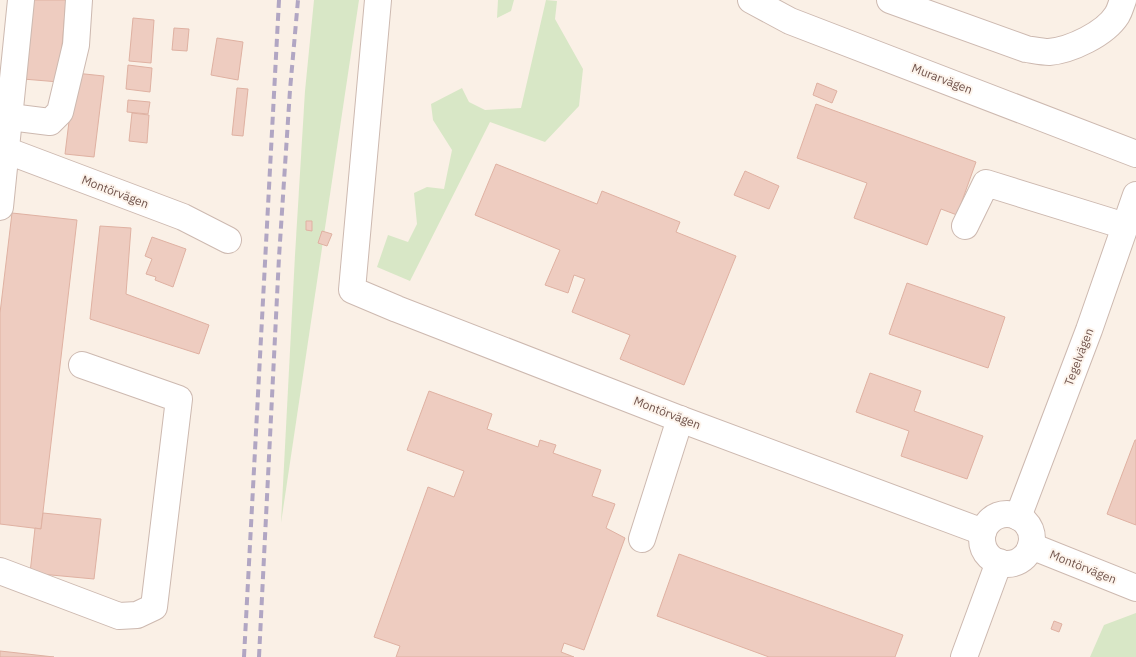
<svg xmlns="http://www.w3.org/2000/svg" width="1136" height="657" font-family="'IBM Plex Sans',sans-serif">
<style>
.green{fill:#d8e7c6}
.building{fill:#eeccc0;stroke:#dfb1a2}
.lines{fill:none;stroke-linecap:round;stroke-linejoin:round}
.minor-casing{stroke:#cdb9b0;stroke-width:28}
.minor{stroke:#fff;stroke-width:26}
.rail{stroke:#b1a6c3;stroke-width:4;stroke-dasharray:8 5;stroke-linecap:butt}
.labels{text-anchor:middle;stroke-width:4;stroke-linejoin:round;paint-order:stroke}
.street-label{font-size:12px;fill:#72554d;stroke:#fdf4ec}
</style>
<rect width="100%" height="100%" fill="#faf0e6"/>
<g class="green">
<polygon points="314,0 359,0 281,523 295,255 305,91"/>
<polygon points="498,0 514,0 511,11 497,18"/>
<polygon points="546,0 557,1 555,19 583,69 579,106 545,142 490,122 410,281 377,267 388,235 408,242 417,224 414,193 427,187 444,189 452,150 433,120 431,104 462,88 469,102 485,110 521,108"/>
<polygon points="1136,613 1136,657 1090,657 1104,625"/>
</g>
<g class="building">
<polygon points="29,0 66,0 59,82 23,79"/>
<polygon points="133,18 154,20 151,63 129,61"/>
<polygon points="174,28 189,29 187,51 172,50"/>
<polygon points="217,38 243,42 238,80 211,75"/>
<polygon points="128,65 152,68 150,92 126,89"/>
<polygon points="75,73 104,76 94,157 65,154"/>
<polygon points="817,83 837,91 832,103 813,95"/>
<polygon points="237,88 248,89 243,136 232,135"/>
<polygon points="128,100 150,102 148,114 127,112"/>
<polygon points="816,104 976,162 957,215 941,209 927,245 854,218 867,183 797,158"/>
<polygon points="132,113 149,115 147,143 129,141"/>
<polygon points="496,164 597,204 602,191 680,222 676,232 736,256 684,385 620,359 630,335 572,312 585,279 574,275 568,293 545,285 560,250 475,215"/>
<polygon points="745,171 779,186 769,209 734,195"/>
<polygon points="12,213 77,220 41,529 0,524 0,313"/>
<polygon points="306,221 312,221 312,231 306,230"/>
<polygon points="100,226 131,228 126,294 209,325 199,354 90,319"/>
<polygon points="322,231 332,234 327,246 318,243"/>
<polygon points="152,237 186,249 173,287 155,280 156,277 146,274 152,259 145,256"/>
<polygon points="907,283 1005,317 988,368 889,334"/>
<polygon points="870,373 921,391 914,411 983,436 967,479 901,456 909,431 856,412"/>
<polygon points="429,391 492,414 487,429 538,447 540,440 556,445 553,453 601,470 592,496 615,504 606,528 625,538 584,650 564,643 561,652 574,657 396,657 400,646 374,637 428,487 454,497 464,471 407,450"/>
<polygon points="1135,440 1136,440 1136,525 1107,514"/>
<polygon points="43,513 101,519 94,579 30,573 35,528 41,529"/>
<polygon points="679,554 903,635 895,657 769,657 657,616"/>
<polygon points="1054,621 1062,624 1059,632 1051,629"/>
<polygon points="0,651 54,657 0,657"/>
</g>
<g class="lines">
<defs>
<g id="minor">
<polyline points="378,0 352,290 397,309 680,419 983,532"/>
<polyline points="751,0 790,21 1136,154"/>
<path d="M890,0L1026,49C1033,50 1042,52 1049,52C1071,50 1105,34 1117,15C1120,10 1121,5 1123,0"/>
<polyline points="10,117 50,122 60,112 76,45 79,0"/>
<polyline points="0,148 183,217 228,240"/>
<polyline points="0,207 21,0"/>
<polyline points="965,226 986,183 1125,226"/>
<circle cx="1007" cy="539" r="25"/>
<polyline points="1018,517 1089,330 1136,195"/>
<polyline points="642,539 680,419"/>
<polyline points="1031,546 1136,588"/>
<polyline points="0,571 119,616 137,615 154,607 179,399 82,365"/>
<polyline points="964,657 999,562"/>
</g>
</defs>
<use href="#minor" class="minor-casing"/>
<use href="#minor" class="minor"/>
<g class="rail">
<polyline points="244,657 279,0"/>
<polyline points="259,657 279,257 290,90 298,0"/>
</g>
</g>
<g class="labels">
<g class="street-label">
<text transform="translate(942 79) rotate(21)" y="4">Murarvägen</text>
<text transform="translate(115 192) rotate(21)" y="4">Montörvägen</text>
<text transform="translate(1079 357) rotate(-69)" y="4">Tegelvägen</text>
<text transform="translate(667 413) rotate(21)" y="4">Montörvägen</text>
<text transform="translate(1083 567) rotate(22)" y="4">Montörvägen</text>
</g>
</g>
</svg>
